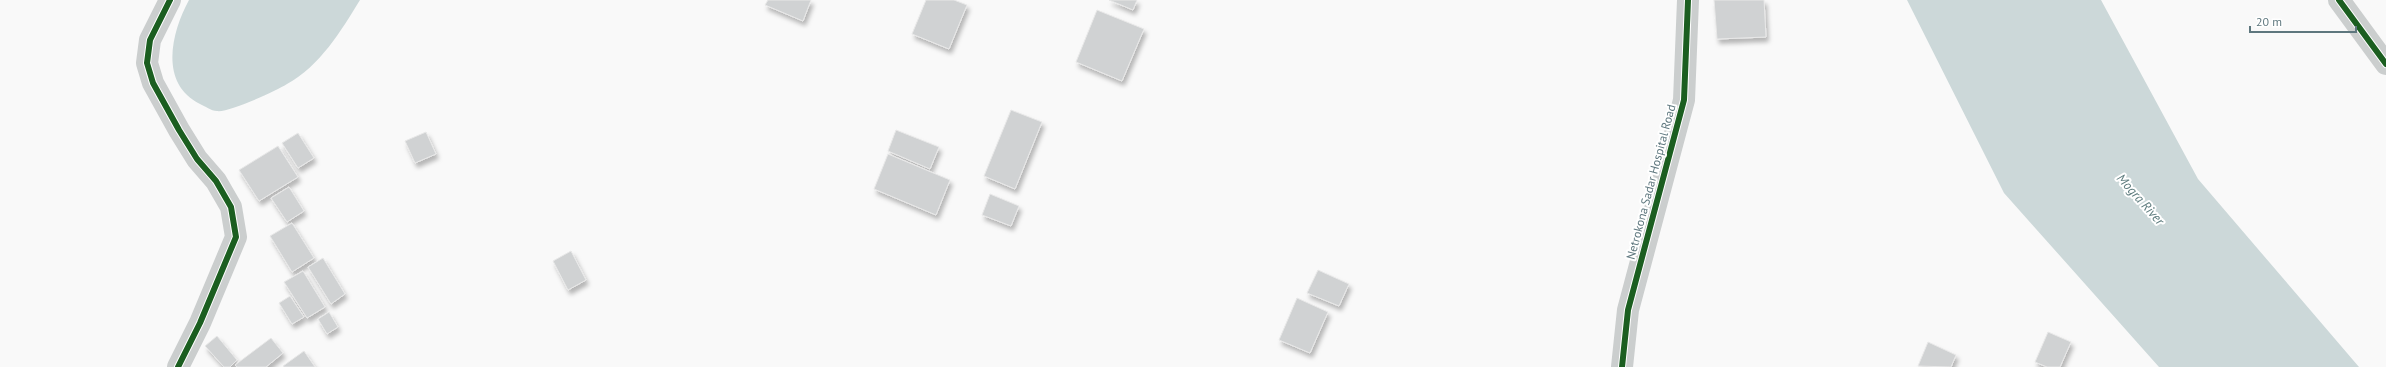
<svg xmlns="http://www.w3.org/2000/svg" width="2386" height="367" font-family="'PT Sans',sans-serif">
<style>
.water{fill:#ccd8d9}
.building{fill:#d0d2d3;stroke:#e8e8e8;filter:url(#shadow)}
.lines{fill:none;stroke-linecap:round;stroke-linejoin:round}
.street{stroke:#cbcece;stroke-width:22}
.cycleway-casing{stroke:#fff;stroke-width:8}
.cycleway{stroke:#1b5e20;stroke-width:6}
.labels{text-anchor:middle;stroke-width:4;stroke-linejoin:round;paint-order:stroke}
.street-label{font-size:12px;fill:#5e777e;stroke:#fff}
.water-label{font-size:13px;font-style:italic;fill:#5e7c7e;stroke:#fff}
</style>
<defs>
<filter id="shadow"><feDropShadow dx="2.5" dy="4.5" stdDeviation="2" flood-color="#0004"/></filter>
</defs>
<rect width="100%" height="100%" fill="#f9f9f9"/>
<g class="water">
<path d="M189,0H360C341,31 320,66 287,84C276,91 228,113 217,111C211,111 205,106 200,104C159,84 171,33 189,0Z"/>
<polygon points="1907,0 2101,0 2198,179 2359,367 2159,367 2004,193"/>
</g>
<g class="building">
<polygon points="768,0 811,0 803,21 765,5"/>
<polygon points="926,0 954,0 967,5 949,49 912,34"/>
<polygon points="1109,0 1137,0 1133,10"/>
<polygon points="1714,0 1764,0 1766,37 1717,39"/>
<polygon points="1097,10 1144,29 1122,81 1076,62"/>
<polygon points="1011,110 1042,122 1015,189 984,176"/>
<polygon points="896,130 939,147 930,169 888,151"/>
<polygon points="426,132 436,154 415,163 405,141"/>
<polygon points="298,133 314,158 298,168 282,143"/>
<polygon points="278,146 298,177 259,201 239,170"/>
<polygon points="888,154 950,180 936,215 874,189"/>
<polygon points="289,187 304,211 287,222 271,198"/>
<polygon points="990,194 1019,206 1011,226 982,215"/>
<polygon points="292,223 314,258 292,272 270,236"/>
<polygon points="571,251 586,280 568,290 553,261"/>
<polygon points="323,258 345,294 331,304 308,267"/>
<polygon points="1318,270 1349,284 1339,306 1307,293"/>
<polygon points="303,271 325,307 307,318 284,282"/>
<polygon points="290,296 304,317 292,324 279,303"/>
<polygon points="1297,298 1328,312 1310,353 1279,340"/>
<polygon points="329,312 338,327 327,334 318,319"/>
<polygon points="2048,332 2071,342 2060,367 2047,367 2035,362"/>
<polygon points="217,336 237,360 230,367 224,367 205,346"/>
<polygon points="271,338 283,353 266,367 237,367 235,365"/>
<polygon points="1928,342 1956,355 1951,367 1918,366"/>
<polygon points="304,351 315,367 284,367 283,366"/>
</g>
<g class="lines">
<g class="street">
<polyline points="170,0 150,40 147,63 153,83 179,130 197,159 216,181 231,207 236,237 200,323 178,367"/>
<polyline points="2339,0 2386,64"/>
<polyline points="1622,367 1628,310 1684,100 1688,0"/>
</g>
<defs>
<g id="cycleway">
<polyline points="170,0 150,40 147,63 153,83 179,130 197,159 216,181 231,207 236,237 200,323 178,367"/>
<polyline points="2339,0 2386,64"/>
<polyline points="1622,367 1628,310 1684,100 1688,0"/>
</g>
</defs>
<use href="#cycleway" class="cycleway-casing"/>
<use href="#cycleway" class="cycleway"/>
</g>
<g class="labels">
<g class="street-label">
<text transform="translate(1651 182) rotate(-75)" y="4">Netrokona Sadar Hospital Road</text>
</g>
<g class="water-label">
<text transform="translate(2141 199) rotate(48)" y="5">Mogra River</text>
</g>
</g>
<path d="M2250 26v6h106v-6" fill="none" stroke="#5e777e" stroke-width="2"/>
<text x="2256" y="26" font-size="12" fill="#5e777e" stroke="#ffffff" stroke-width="3" paint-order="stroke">20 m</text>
</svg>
